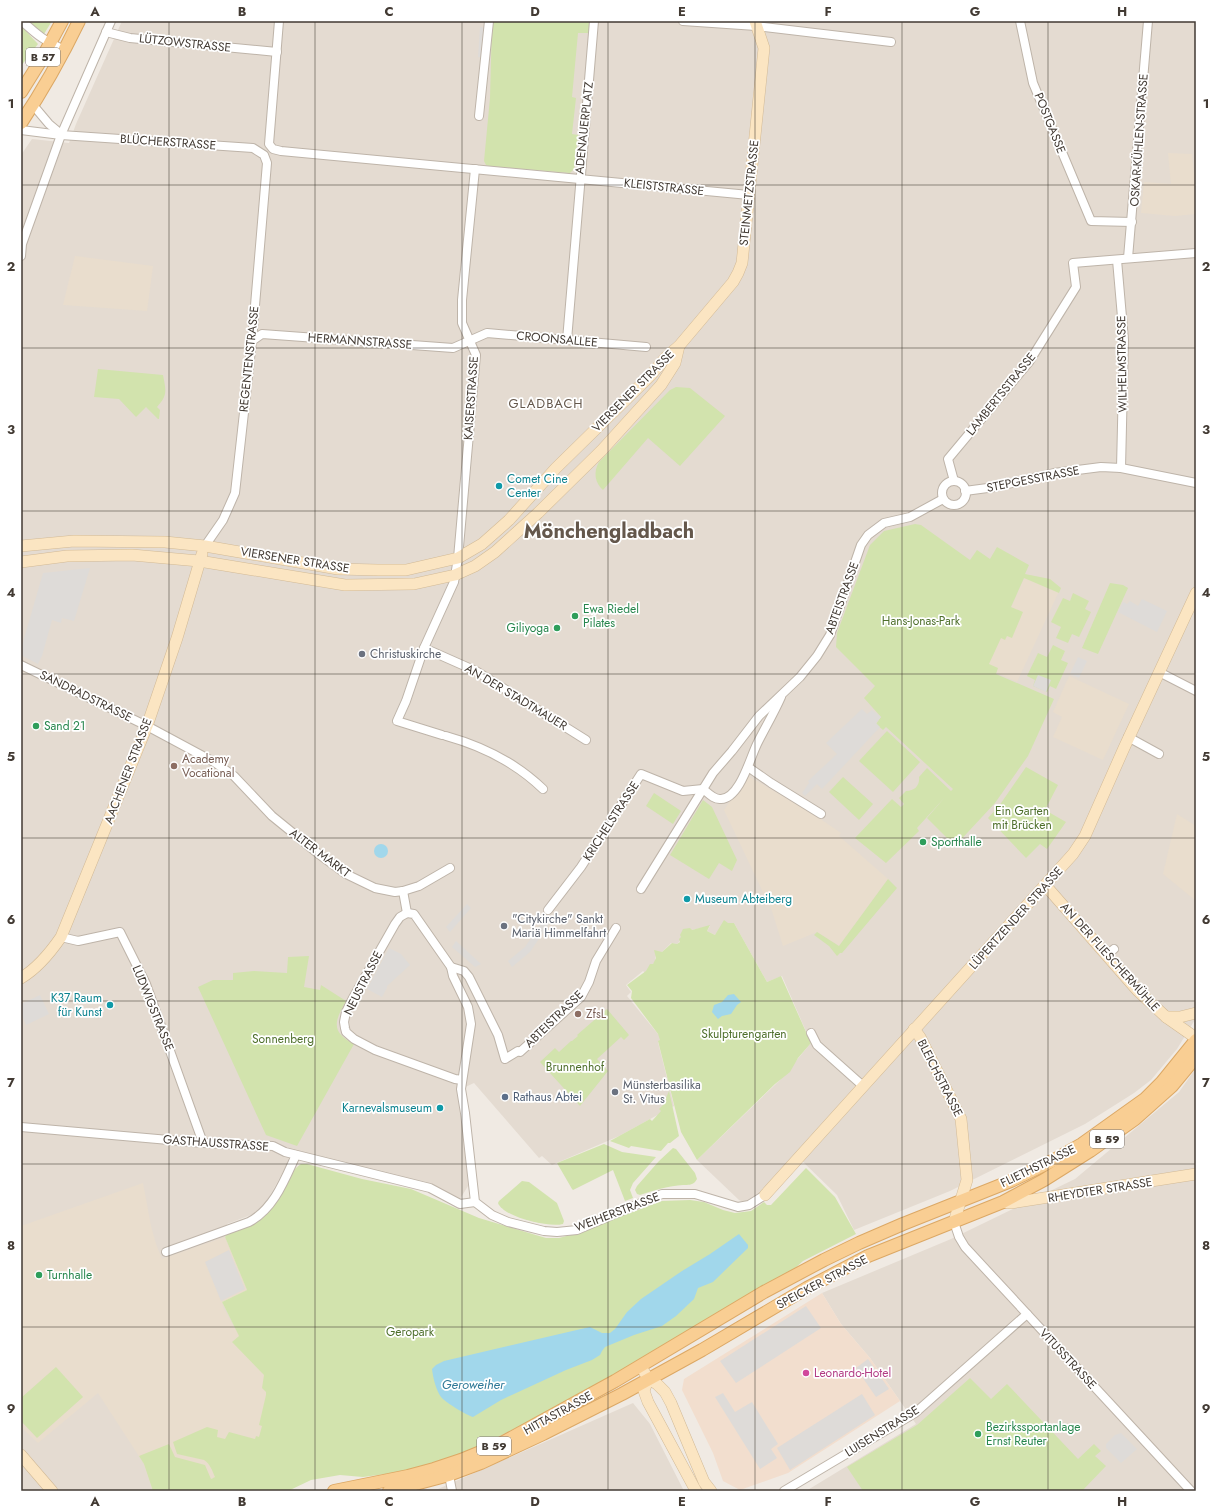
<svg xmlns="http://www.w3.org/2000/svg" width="1217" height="1512" font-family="Jost,sans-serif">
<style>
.residential{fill:#e4dbd1}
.commercial{fill:#f2dece}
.education{fill:#e9ddcd}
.green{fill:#d2e3ad}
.parking{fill:#dedbd8}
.water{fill:#a1d7eb}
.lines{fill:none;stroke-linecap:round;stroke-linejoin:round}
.street-casing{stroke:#beb4a9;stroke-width:10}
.secondary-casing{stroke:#d2ba96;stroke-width:12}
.primary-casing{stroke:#dca865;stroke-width:14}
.street{stroke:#fff;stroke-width:8}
.secondary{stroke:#fbe5c2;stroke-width:11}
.primary{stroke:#f9ce93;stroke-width:12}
.grid{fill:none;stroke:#423a33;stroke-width:1;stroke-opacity:0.55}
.culture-dot{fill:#0f9aa8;stroke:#fff;stroke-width:1.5}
.leisure-dot{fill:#2e9e5b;stroke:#fff;stroke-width:1.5}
.worship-dot{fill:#6b7280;stroke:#fff;stroke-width:1.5}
.education-dot{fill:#8d6e63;stroke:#fff;stroke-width:1.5}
.service-dot{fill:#5c6f8a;stroke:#fff;stroke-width:1.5}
.hotel-dot{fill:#d1479c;stroke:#fff;stroke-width:1.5}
.labels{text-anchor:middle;stroke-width:3.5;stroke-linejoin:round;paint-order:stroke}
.shield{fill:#fff;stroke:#7b7570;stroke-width:1}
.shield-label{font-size:11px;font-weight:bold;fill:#423a33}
.street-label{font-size:12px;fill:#423a33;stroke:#fff}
.culture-label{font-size:12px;fill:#0d838f;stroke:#fff;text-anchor:start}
.leisure-label{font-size:12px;fill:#27864d;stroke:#fff;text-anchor:start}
.park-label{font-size:12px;fill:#4e6f2b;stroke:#fff}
.worship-label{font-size:12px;fill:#5b616d;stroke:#fff;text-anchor:start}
.education-label{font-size:12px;fill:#785e54;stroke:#fff;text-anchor:start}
.service-label{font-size:12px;fill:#4e5e75;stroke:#fff;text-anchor:start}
.hotel-label{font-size:12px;fill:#b23c85;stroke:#fff;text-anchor:start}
.neighbourhood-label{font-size:13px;letter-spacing:1px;fill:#64574b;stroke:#fff}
.water-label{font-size:13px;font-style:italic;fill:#307a98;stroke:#fff}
.town-label{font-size:20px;font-weight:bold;fill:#64574b;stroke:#fff}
.neatline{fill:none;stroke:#423a33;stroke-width:1.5}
.grid-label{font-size:13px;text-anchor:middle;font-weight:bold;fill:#423a33}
</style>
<rect width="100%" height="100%" fill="#f0eae3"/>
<g class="residential">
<polygon points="122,21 1196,21 1196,1018 1177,1049 1151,1080 1134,1093 1085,1124 950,1191 854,1230 837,1195 799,1158 749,1205 739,1200 697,1160 780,1080 811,1043 782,976 767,982 734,923 715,935 707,931 710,926 692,930 682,937 680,941 677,944 671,943 662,952 656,954 655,962 645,973 643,971 626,985 631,992 627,996 662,1039 658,1042 674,1106 619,1136 552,1165 542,1156 539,1158 474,1083 461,1089 468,1186 460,1199 426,1182 296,1153 292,1156 264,1206 256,1213 227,1224 225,1237 247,1290 222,1302 241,1339 226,1474 213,1478 183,1491 21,1491 21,155 32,139 69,143 76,124"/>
<polygon points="1196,1068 1196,1491 806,1491 916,1424 870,1358 841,1324 822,1293 951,1239 1075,1179 1179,1092"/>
<polygon points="633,1403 650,1424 684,1491 430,1491 438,1489"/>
</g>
<polygon class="commercial" points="822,1293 841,1324 870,1358 900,1401 788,1473 740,1490 723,1481 713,1453 682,1390 684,1379"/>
<g class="education">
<polygon points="1168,153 1192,154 1196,194 1196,214 1175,216 1141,213 1144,182 1171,184"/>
<polygon points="75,256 153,266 147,311 63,305"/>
<polygon points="1026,574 1060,589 1017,682 984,667"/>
<polygon points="1069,676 1129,704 1103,760 1053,737 1062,717 1053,712"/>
<polygon points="748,776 813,814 841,833 839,836 888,879 839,946 817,932 783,946 772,911 724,810"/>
<polygon points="1177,814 1196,826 1196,901 1163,874"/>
<polygon points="143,1183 151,1226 156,1244 162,1259 225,1237 247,1290 222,1302 224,1309 241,1339 297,1402 226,1474 213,1478 183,1491 153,1491 144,1464 98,1393 38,1443 21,1427 21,1226"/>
</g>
<g class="green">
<polygon points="28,21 52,21 44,34"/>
<polygon points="492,21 591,21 590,33 578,33 572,97 576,98 572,134 578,135 574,169 570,173 489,166 486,165 484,161 490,98"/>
<polygon points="21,26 38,44 21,66"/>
<path d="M98,369L163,375C166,391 168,395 157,407L160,410L159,419H158L146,407L136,417L119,399L94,397Z"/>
<path d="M676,387L690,388L725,416L680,466L648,438L603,490C595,483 593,472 599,462L670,390Z"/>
<path d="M915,524L921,525L970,560L977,550L990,559L997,547L1029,565L1025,574L1050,579L1061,588L1059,593L1024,578L1011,607L1023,612L1012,638L1007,636L1005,640L1001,638L989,664L998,668L996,674L1054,699L1028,756L995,803L955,846L927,818L945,797L917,828L919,831L886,863L855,838L892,799L901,807L904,804L899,798L906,791C915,791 920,785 919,777L927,768L951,791L953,789L886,727L883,730L876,724L881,717L864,698L875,686L836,647L837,633L870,545L884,531Z"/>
<polygon points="1110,583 1123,585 1128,588 1098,654 1082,648"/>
<polygon points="1073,593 1089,601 1085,609 1091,612 1079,637 1072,634 1068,643 1056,638 1061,627 1051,622 1063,598 1070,601"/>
<polygon points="1053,645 1065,651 1061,660 1068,663 1056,689 1050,686 1047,692 1033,686 1035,680 1027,676 1038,653 1047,657"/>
<polygon points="887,731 920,762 893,792 859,761"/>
<polygon points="1026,767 1058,785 1045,810 1066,822 1047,849 1040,844 1026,858 988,818 999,806"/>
<polygon points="843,777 873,804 859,820 829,792"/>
<polygon points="654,793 681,811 673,824 646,806"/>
<polygon points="703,800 712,807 737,860 732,871 719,863 709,879 670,855"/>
<polygon points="888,879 897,888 842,953 840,953 837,956 829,946 814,935 817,932 839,946"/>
<polygon points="724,920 728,923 734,923 767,982 781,976 811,1043 798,1058 790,1072 775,1084 697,1160 681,1132 658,1041 660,1040 658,1034 631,998 632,991 627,985 646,971 650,964 653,964 656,958 654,950 662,952 672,943 677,944 680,942 679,939 681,937 680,935 683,929 690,928 692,930 710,925 707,931 715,935"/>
<path d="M309,956L304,987L320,990L321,985L346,1001C334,1022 331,1032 354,1044L297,1146L266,1135L198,987L213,980H233V973L254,971L287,973L288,957Z"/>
<polygon points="607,1009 629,1035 624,1040 621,1037 597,1059 608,1071 580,1106 540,1062 555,1048 559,1052 571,1041 572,1041 578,1036 577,1035"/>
<polygon points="669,1091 679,1136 670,1143 668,1143 661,1151 631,1146 629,1148 610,1141 650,1119 652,1121 661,1111 659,1109 663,1105"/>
<polygon points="604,1144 622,1152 656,1157 633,1183 630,1190 633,1198 625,1201 613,1170 573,1190 572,1189 557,1163"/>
<path d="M673,1148L676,1149L695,1173L697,1179L695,1182C692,1185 688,1185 683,1185C669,1186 654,1190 640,1195L637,1194L635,1190L637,1186L659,1161Z"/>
<path d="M301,1164H307L362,1179L411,1189L479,1218L546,1238H559L574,1234L662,1201L690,1200L704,1202L723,1210L735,1213L751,1211L764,1202L767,1205H771L806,1168L835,1197L856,1234L803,1261L792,1271L658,1350L559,1406L477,1448L446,1460L408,1471L363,1477L340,1475L311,1480L288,1491H153L144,1464L139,1456L169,1444L175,1457L205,1465L211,1479L215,1477C212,1470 210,1464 204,1460L177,1454L173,1442L207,1427L218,1430L217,1437L225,1439L229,1432L255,1439L256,1436L259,1437L262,1426L259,1425L266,1395V1392L262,1388L264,1375L232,1342L239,1336L222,1302L247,1290L225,1237L227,1233C239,1229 254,1226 264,1217C280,1203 285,1174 301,1164Z"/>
<path d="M522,1181L529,1182L557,1203L564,1221L563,1224C549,1228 503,1217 498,1203L499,1201Z"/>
<polygon points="56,1367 83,1397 37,1438 21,1421 21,1398"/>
<polygon points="970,1378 991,1399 1007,1384 1078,1459 1094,1444 1101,1451 1095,1456 1106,1466 1082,1491 863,1491 847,1467 917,1425"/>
</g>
<g class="parking">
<polygon points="480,27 488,28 485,58 478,57"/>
<polygon points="90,568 74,621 62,618 61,623 52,620 42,656 38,664 21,655 21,649 43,573"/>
<polygon points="1142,599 1167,611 1157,632 1118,612 1123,602 1127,604 1130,601 1138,606"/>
<polygon points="1078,657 1087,661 1079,678 1070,674"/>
<polygon points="1038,675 1051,680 1046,692 1033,686"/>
<polygon points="862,709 867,714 872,710 881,717 876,723 880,727 822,789 817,784 805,796 802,793 809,783 808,781 837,754 826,743"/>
<polygon points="467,904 471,908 450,932 446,927"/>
<polygon points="547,915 553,918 530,952 512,967 508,961 525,947"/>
<polygon points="456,941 481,964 475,967 452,947"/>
<polygon points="389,948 401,954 410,965 387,986 387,988 382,997 367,989"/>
<polygon points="40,995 49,1014 26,1025 21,1013 21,1004"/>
<polygon points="229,1250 245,1289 221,1301 205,1262"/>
<polygon points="806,1306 821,1328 736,1383 720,1361"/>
<polygon points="868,1359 889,1389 876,1397 856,1368"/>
<polygon points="723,1393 735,1412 752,1402 778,1444 771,1449 777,1458 760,1469 715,1397"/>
<polygon points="862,1394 875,1415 790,1470 777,1448"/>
<polygon points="1121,1433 1137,1449 1121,1463 1106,1448 1106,1444 1115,1435"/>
</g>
<g class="water">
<circle cx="381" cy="851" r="7"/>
<polygon points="734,994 741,1002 737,1005 731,1014 722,1016 718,1019 712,1012 714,1005 722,1002 728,995"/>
<path d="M739,1234L748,1245V1248L713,1282L698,1288L694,1299L676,1316L662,1326L634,1335L605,1347L602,1351L600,1355L592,1360L566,1370L501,1400L473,1417C466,1415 445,1402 441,1397C436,1390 433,1378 432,1369L436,1365L444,1361L581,1329L590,1327L602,1333H610L615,1329L627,1312L641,1299L682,1271L710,1254Z"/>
</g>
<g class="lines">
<defs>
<g id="street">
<path d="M22,21C37,35 46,42 65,50"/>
<polyline points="279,21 269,144 273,149 281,151 749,195"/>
<polyline points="683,21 756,26 891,42"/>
<polyline points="1020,21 1033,83 1091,221 1132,222"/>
<polyline points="106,32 130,38 277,52"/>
<polyline points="33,105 49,124 61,134"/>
<polyline points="479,116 489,21"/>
<polyline points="21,130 61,135 253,148 264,155 267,163 252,341 235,493 223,520 205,546"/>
<polyline points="21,256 22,244 61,135 111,21"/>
<polyline points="1128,258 1148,21"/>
<polyline points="1117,260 1124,340 1121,468"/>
<polyline points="567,340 594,21"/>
<polyline points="252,341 262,334 453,348 487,333 646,347"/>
<polyline points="954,481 948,459 1029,362 1076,287 1073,263 1196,253"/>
<circle cx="954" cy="493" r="12"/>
<polyline points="965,491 995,487 1054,473 1101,467 1121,468 1196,483"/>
<polyline points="424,648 476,671 586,740"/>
<polyline points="21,665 147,726 214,762 234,776 272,816 320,855 346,874 375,888 395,892 403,891 419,886 450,868"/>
<polyline points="1159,672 1196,691"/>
<polyline points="442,735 397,721 406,701 424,648 454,582 458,558 476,355 462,323 462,300 475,169"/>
<path d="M446,736C482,746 516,763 543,789"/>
<polyline points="1128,737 1159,754"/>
<polyline points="748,767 771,783 821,814"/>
<path d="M703,789C708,793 714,800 721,799C740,798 750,758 757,744C765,728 774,713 781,697"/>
<polyline points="641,889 713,773 732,751 759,716 800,677 817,656 830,635 861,545 868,535 884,523 910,517 943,499"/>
<polyline points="403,891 407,913"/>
<polyline points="548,910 581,867 641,774 683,791 703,789"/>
<polyline points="407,913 414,914 451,967 464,971 469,977 498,1035 505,1059 518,1051 520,1052 581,997 589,982 596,961 616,928"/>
<polyline points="407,913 400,917 395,924 353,998 346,1012 344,1022 345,1028 346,1032 354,1039 375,1050 455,1079 462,1080"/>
<polyline points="61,937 78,941 120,932 146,984 203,1143"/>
<polyline points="1107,955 1114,949"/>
<polyline points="451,967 453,976 468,1007 471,1024 461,1089 465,1113 475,1202 492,1215 508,1222 544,1231 557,1232 577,1230 662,1194 695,1194 738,1207 749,1205 765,1195"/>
<polyline points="811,1033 817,1045 863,1086"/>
<polyline points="21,1127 203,1143 273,1146 285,1152 430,1188 460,1204 475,1202"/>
<polyline points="954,1222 959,1237 965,1247 1191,1491"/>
<path d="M166,1252L249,1222C274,1209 285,1179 296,1155"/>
<polyline points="449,1475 452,1491"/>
<polyline points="784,1491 915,1413 1027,1314"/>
</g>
<g id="secondary">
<polyline points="21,546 74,541 165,542 205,546 338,569 378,570 406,570 458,558 482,544 509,520 556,468 651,375 666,357 679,346 733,282 738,273 742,263 764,48 755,21"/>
<polyline points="21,562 67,556 132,555 199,561 345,585 414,584 455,575 475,566 495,552 538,513 602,450 661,385 675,363 679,346"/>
<polyline points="1046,886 1137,990 1166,1017 1196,1038"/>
<path d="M21,978C38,968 50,953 61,937L147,726L177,638L202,554"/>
<polyline points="1166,1017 1180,1017 1196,1013"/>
<polyline points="914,1029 920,1037 961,1119 967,1180 954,1222"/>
<polyline points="765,1195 1073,854 1085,836 1124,748 1196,593"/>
<polyline points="1003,1202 1011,1203 1196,1174"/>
<polyline points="641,1366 648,1379 657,1384 665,1392 671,1403 704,1482 711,1491"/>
<polyline points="648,1379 644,1391 648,1402 696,1491"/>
<polyline points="21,1455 52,1491"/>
</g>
<g id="primary">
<polyline points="21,92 41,60 62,21"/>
<path d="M21,123C43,90 62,56 79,21"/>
<polyline points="334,1491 408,1476 434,1469 461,1460 500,1444 615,1381 764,1292 824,1260 859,1243 903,1224 1011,1181 1054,1160 1082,1144 1145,1099 1162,1082 1196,1040"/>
<polyline points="389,1491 449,1475 481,1463 543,1434 622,1394 702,1350 807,1288 868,1256 1003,1202 1044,1180 1090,1151 1135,1119 1172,1086 1196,1057"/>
</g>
</defs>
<use href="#street" class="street-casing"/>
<use href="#secondary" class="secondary-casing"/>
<use href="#primary" class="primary-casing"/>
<use href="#street" class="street"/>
<use href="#secondary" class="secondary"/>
<use href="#primary" class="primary"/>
</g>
<path class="grid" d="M169,21V1491M315,21V1491M462,21V1491M608,21V1491M755,21V1491M902,21V1491M1048,21V1491M21,185H1196M21,348H1196M21,511H1196M21,674H1196M21,838H1196M21,1001H1196M21,1164H1196M21,1327H1196"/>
<g class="culture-dot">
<circle cx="499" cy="486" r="4"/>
<circle cx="687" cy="899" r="4"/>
<circle cx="110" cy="1005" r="4"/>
<circle cx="440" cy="1108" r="4"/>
</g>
<g class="leisure-dot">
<circle cx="575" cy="616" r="4"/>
<circle cx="557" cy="628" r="4"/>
<circle cx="36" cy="726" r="4"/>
<circle cx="923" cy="842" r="4"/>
<circle cx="39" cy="1275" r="4"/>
<circle cx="978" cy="1434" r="4"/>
</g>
<g class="worship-dot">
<circle cx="362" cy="654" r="4"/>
<circle cx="504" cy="926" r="4"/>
<circle cx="615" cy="1092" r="4"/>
</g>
<g class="education-dot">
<circle cx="174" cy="766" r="4"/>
<circle cx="578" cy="1014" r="4"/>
</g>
<circle class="service-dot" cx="505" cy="1097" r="4"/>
<circle class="hotel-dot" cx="806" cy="1373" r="4"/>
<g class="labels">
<g class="shield">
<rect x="26" y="48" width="34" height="18" rx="3"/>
<rect x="1090" y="1130" width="34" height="18" rx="3"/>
<rect x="477" y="1437" width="34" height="18" rx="3"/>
</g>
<g class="shield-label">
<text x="43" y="61">B 57</text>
<text x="1107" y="1143">B 59</text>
<text x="494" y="1450">B 59</text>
</g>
<g class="street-label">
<text transform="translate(185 43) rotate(6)" y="4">LÜTZOWSTRASSE</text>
<text transform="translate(1050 123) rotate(68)" y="4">POSTGASSE</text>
<text transform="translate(584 128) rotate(-84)" y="4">ADENAUERPLATZ</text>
<text transform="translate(1139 140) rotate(-86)" y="4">OSKAR-KÜHLEN-STRASSE</text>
<text transform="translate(168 142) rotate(4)" y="4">BLÜCHERSTRASSE</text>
<text transform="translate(664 187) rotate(6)" y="4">KLEISTSTRASSE</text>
<text transform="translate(749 193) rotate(-84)" y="4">STEINMETZSTRASSE</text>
<text transform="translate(557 339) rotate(5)" y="4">CROONSALLEE</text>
<text transform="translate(360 341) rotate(4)" y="4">HERMANNSTRASSE</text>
<text transform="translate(249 359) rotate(-84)" y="4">REGENTENSTRASSE</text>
<text transform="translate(1122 364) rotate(-91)" y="4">WILHELMSTRASSE</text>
<text transform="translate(633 391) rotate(-45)" y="4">VIERSENER STRASSE</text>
<text transform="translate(1001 394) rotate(-51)" y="4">LAMBERTSSTRASSE</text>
<text transform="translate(471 398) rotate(-86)" y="4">KAISERSTRASSE</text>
<text transform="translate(1033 479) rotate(-11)" y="4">STEPGESSTRASSE</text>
<text transform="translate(295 560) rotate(9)" y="4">VIERSENER STRASSE</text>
<text transform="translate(842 598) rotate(-70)" y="4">ABTEISTRASSE</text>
<text transform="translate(86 696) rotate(26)" y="4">SANDRADSTRASSE</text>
<text transform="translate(516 697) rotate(31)" y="4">AN DER STADTMAUER</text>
<text transform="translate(128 771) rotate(-69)" y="4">AACHENER STRASSE</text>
<text transform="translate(611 821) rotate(-57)" y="4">KRICHELSTRASSE</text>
<text transform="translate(320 853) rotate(37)" y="4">ALTER MARKT</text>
<text transform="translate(1016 918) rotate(-48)" y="4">LÜPERTZENDER STRASSE</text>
<text transform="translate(1110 957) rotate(48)" y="4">AN DER FLIESCHERMÜHLE</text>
<text transform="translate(363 983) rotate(-63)" y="4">NEUSTRASSE</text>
<text transform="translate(153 1008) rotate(68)" y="4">LUDWIGSTRASSE</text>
<text transform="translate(554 1019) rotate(-44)" y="4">ABTEISTRASSE</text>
<text transform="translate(940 1078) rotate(63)" y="4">BLEICHSTRASSE</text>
<text transform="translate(216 1143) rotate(4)" y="4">GASTHAUSSTRASSE</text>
<text transform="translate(1038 1166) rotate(-26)" y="4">FLIETHSTRASSE</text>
<text transform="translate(1100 1190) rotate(-9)" y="4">RHEYDTER STRASSE</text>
<text transform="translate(617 1212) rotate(-21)" y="4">WEIHERSTRASSE</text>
<text transform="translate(822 1282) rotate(-28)" y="4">SPEICKER STRASSE</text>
<text transform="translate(1068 1359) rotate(47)" y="4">VITUSSTRASSE</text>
<text transform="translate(558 1413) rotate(-29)" y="4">HITTASTRASSE</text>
<text transform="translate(882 1431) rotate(-32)" y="4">LUISENSTRASSE</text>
</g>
<g class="culture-label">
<text x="507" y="483">Comet Cine<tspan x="507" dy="14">Center</tspan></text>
<text x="695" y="903">Museum Abteiberg</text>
<text x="102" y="1002" text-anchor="end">K37 Raum<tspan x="102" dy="14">für Kunst</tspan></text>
<text x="432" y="1112" text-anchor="end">Karnevalsmuseum</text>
</g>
<g class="leisure-label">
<text x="583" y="613">Ewa Riedel<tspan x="583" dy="14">Pilates</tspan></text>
<text x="549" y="632" text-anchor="end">Giliyoga</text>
<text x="44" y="730">Sand 21</text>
<text x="931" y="846">Sporthalle</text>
<text x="47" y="1279">Turnhalle</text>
<text x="986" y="1431">Bezirkssportanlage<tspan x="986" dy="14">Ernst Reuter</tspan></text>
</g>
<g class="park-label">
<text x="921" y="625">Hans-Jonas-Park</text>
<text x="1022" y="815">Ein Garten<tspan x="1022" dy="14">mit Brücken</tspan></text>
<text x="744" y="1038">Skulpturengarten</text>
<text x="283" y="1043">Sonnenberg</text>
<text x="575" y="1071">Brunnenhof</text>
<text x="410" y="1336">Geropark</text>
</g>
<g class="worship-label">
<text x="370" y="658">Christuskirche</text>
<text x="512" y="923">"Citykirche" Sankt<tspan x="512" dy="14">Mariä Himmelfahrt</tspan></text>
<text x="623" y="1089">Münsterbasilika<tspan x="623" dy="14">St. Vitus</tspan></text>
</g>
<g class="education-label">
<text x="182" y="763">Academy<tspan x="182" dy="14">Vocational</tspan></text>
<text x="586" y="1018">ZfsL</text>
</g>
<g class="service-label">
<text x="513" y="1101">Rathaus Abtei</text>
</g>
<g class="hotel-label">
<text x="814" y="1377">Leonardo-Hotel</text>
</g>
<g class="neighbourhood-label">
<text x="546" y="408">GLADBACH</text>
</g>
<g class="water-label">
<text x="473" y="1389">Geroweiher</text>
</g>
<g class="town-label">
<text x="609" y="538">Mönchengladbach</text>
</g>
</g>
<rect width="1217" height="1512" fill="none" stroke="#ffffff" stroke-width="44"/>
<rect x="22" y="22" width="1173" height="1468" class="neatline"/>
<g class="grid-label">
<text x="95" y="16">A</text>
<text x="242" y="16">B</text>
<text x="389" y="16">C</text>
<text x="535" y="16">D</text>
<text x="682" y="16">E</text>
<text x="828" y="16">F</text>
<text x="975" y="16">G</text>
<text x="1122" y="16">H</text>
<text x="11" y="108">1</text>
<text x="1206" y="108">1</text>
<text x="11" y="271">2</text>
<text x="1206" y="271">2</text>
<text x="11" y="434">3</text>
<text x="1206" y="434">3</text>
<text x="11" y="597">4</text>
<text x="1206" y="597">4</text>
<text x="11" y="761">5</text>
<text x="1206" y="761">5</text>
<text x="11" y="924">6</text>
<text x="1206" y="924">6</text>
<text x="11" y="1087">7</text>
<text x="1206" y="1087">7</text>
<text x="11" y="1250">8</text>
<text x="1206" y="1250">8</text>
<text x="11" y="1413">9</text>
<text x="1206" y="1413">9</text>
<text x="95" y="1506">A</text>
<text x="242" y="1506">B</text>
<text x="389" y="1506">C</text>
<text x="535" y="1506">D</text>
<text x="682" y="1506">E</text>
<text x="828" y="1506">F</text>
<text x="975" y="1506">G</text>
<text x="1122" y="1506">H</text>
</g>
</svg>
